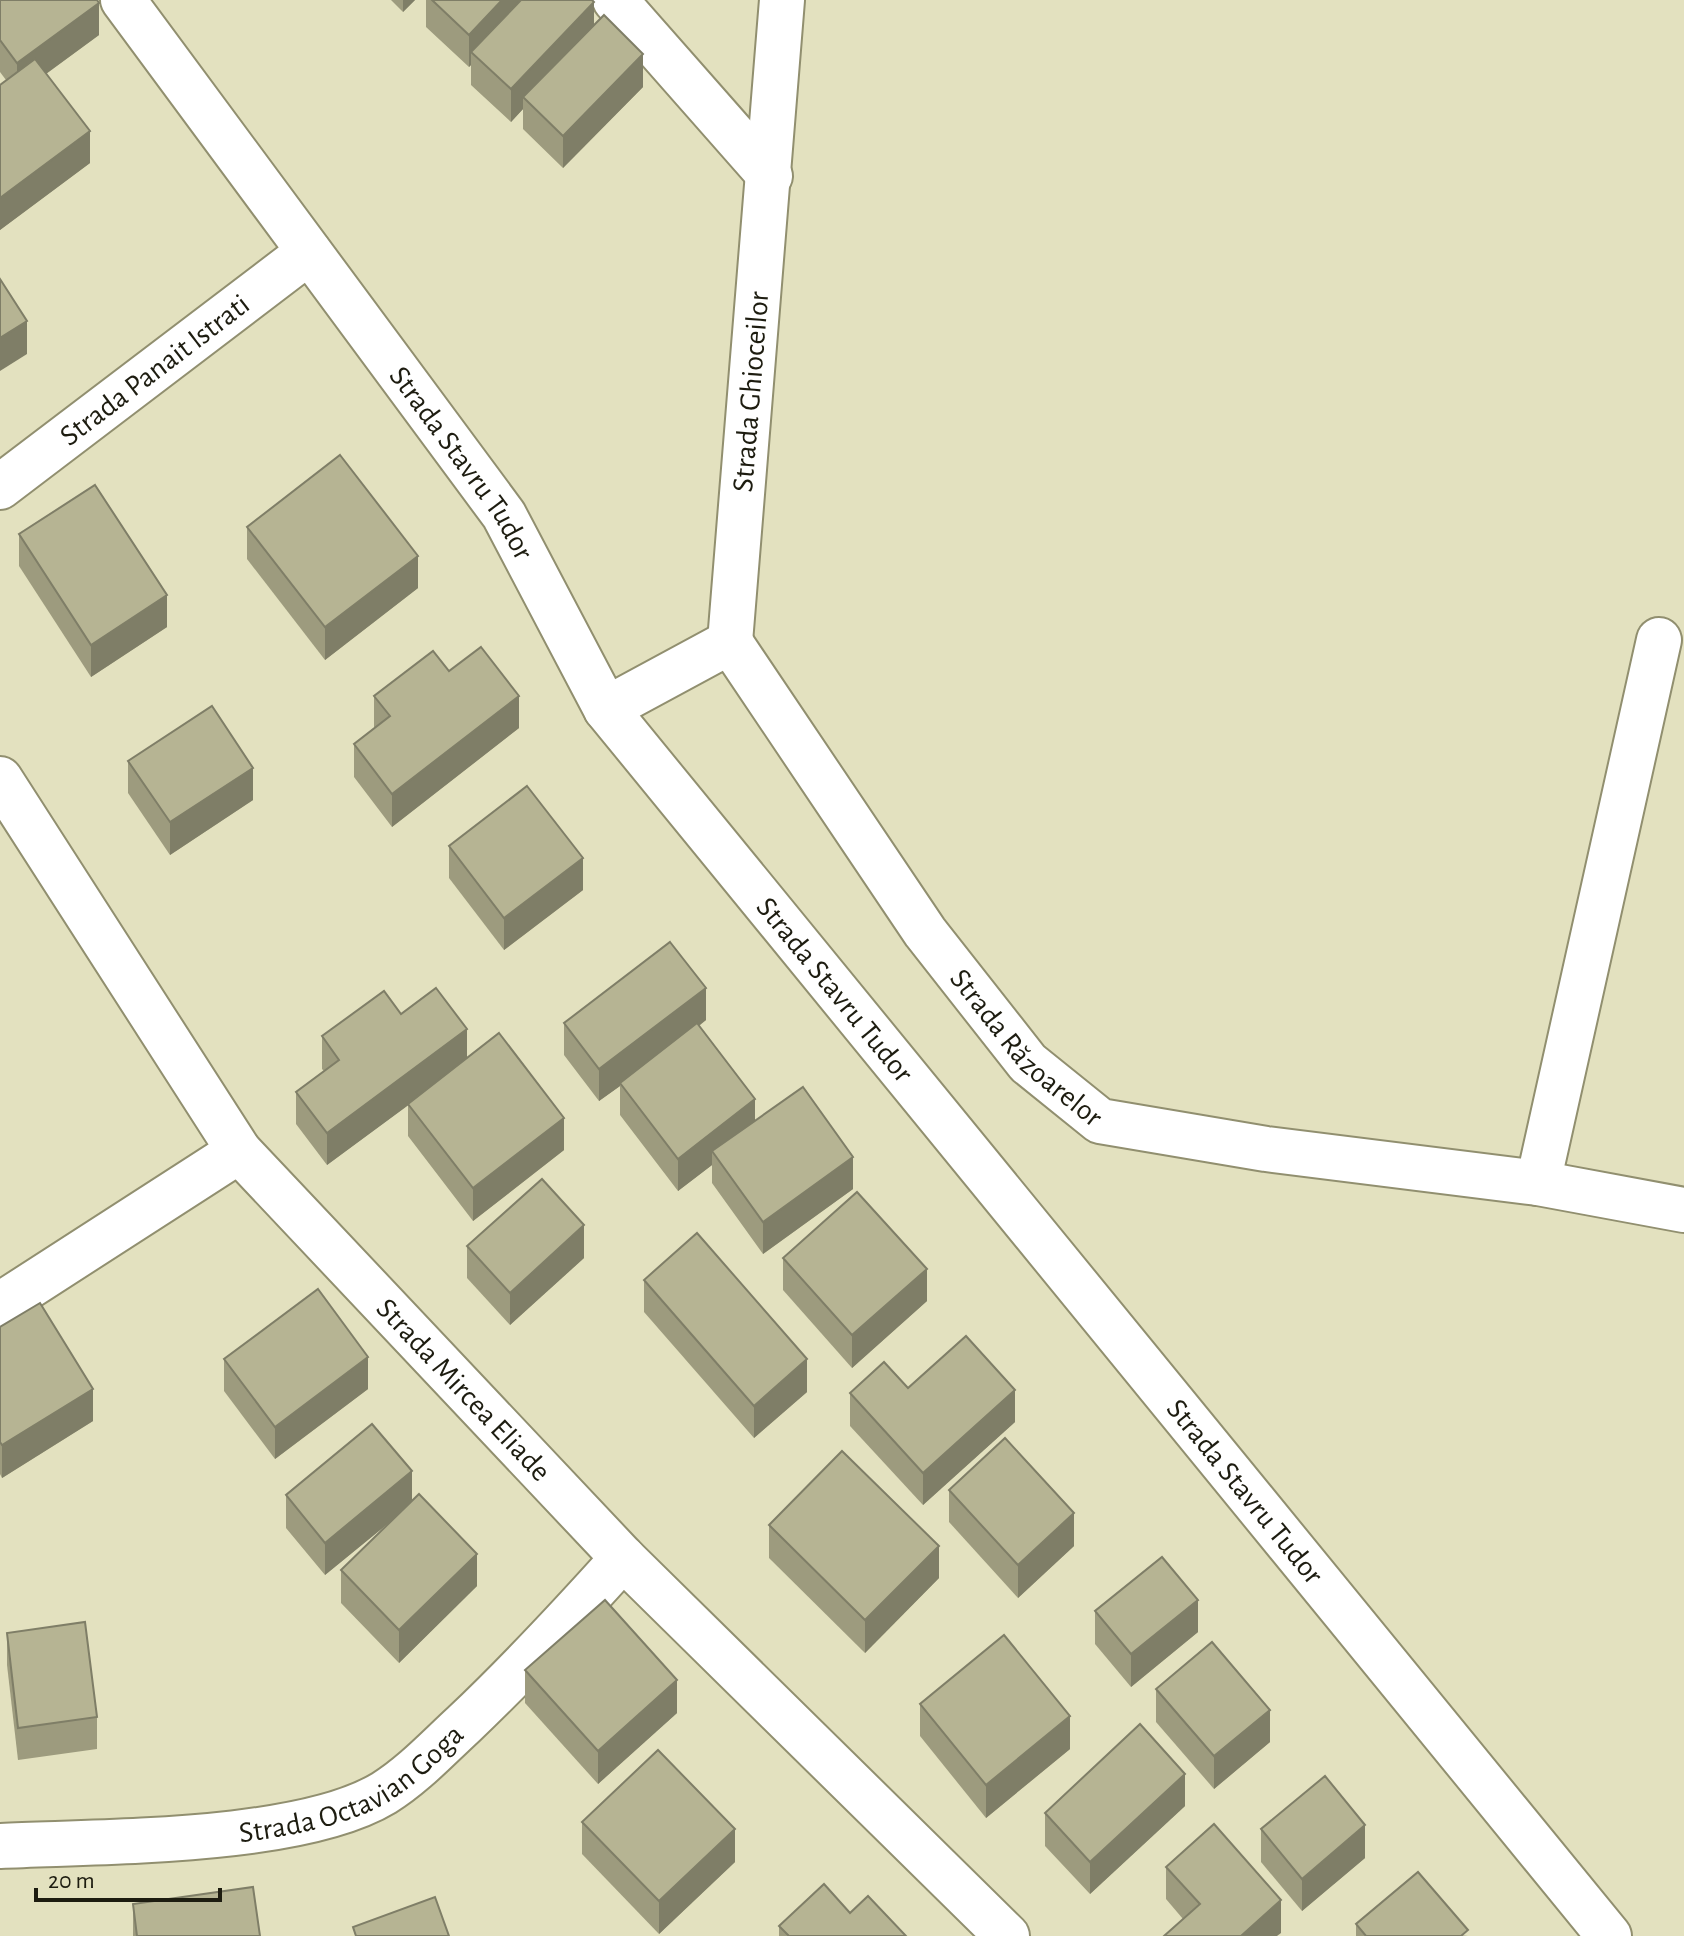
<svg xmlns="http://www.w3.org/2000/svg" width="1684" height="1936" font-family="'Alegreya Sans',sans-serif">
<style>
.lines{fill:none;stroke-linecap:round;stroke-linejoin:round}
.minor-casing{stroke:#918f6f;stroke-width:48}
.minor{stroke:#fff;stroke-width:44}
.wall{fill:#9d9b7e}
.shaded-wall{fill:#7f7e67}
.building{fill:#b6b493;stroke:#7f7e67;stroke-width:2}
.labels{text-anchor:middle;stroke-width:7;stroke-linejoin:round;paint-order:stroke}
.street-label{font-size:30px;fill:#1d1c10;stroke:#e3e1bf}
</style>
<rect width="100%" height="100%" fill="#e3e1bf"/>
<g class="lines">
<defs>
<g id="minor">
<path id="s1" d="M123,0L504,515L606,709L1609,1936"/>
<polyline points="615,0 770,176"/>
<path id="s2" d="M0,487L309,252"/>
<path id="s3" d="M730,642L925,932L1028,1063L1100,1121L1266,1149L1538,1183L1684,1210"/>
<path id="s4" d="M606,709L730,642L782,0"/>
<path id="s5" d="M0,779L239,1151L623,1558L1007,1936"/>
<polyline points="1538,1183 1659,640"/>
<polyline points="0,1305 239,1151"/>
<path id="s6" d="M0,1846C101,1841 300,1844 384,1793C413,1775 438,1748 463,1725C519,1672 571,1616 623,1558"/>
</g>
</defs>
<use href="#minor" class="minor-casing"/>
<use href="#minor" class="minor"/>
</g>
<g class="wall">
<polygon points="0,0 99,35 46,74 90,163 0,230 0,85 6,80 0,72"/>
<polygon points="391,0 415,0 403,12"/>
<polygon points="426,0 592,0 594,26 643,87 563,168 523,129 523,109 511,122 471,85 471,65 469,67 426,27"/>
<polygon points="247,527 418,588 325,660 247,559"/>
<polygon points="19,534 167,627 91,677 19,566"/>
<polygon points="449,671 519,728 392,827 354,777 354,744 374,728 374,696"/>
<polygon points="128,761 253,800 170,855 128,793"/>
<polygon points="449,846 583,890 504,950 449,878"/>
<polygon points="401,1014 467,1058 564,1150 473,1221 408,1136 408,1105 327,1165 296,1124 296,1092 324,1071 322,1069 322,1036"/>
<polygon points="706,1020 699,1026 755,1120 853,1189 763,1254 712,1183 712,1165 678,1191 620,1115 620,1086 599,1101 564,1055 564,1023"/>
<polygon points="467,1246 584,1258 510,1325 467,1278"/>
<polygon points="783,1258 927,1301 852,1368 783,1290"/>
<polygon points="644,1280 807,1392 754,1438 644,1312"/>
<polygon points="0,1327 93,1421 2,1478 0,1474"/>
<polygon points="224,1359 368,1389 275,1459 224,1391"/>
<polygon points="908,1388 1015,1422 923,1505 850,1426 850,1393"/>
<polygon points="949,1490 1074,1546 1018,1598 949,1522"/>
<polygon points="286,1495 412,1500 477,1586 399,1663 341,1603 341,1570 391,1521 325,1575 286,1528"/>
<polygon points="769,1525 939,1578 865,1653 769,1558"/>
<polygon points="1095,1611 1198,1632 1131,1687 1095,1644"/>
<polygon points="7,1633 97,1717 97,1749 18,1760 7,1665"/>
<polygon points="525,1670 677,1713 598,1784 525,1703"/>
<polygon points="1156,1689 1270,1742 1214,1789 1156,1722"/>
<polygon points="920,1704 1070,1749 986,1818 920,1736"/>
<polygon points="1185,1806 1090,1894 1045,1846 1045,1813"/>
<polygon points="582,1822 735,1862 659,1934 582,1854"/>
<polygon points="1261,1829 1365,1858 1302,1911 1261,1862"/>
<polygon points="1166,1867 1281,1933 1183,1919 1166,1899"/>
<polygon points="133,1904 260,1936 133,1936"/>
<polygon points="850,1913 906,1936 779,1936 779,1926"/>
<polygon points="1356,1924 1468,1936 1356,1936"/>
</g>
<g class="shaded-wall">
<polygon points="403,0 415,0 403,12"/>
<polygon points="502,0 532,0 471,52 471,65 469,67 469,35"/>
<polygon points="594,2 594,34 523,97 523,109 511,122 511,89"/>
<polygon points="99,3 99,35 17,95 17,63"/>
<polygon points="643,54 643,87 563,168 563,136"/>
<polygon points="90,131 90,163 0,230 0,198"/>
<polygon points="27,321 27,354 0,371 0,338"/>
<polygon points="418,556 418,588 325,660 325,627"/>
<polygon points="167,595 167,627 91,677 91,645"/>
<polygon points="519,696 519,728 392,827 392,794"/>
<polygon points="253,768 253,800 170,855 170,822"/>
<polygon points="583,858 583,890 504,950 504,918"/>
<polygon points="706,988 706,1020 621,1085 620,1083 620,1086 599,1101 599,1069"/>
<polygon points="467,1029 467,1062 327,1165 327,1133"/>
<polygon points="755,1099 755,1131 712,1151 712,1165 678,1191 678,1159"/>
<polygon points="564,1118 564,1150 473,1221 473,1188"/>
<polygon points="853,1157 853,1189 763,1254 763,1222"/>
<polygon points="584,1225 584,1258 510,1325 510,1293"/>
<polygon points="927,1269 927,1301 852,1368 852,1335"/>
<polygon points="368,1357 368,1389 275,1459 275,1427"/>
<polygon points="807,1359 807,1392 754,1438 754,1406"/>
<polygon points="93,1389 93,1421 2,1478 2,1445"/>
<polygon points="1015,1390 1015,1422 923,1505 923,1473"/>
<polygon points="412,1471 412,1504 325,1575 325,1543"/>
<polygon points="1074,1513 1074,1546 1018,1598 1018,1565"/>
<polygon points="939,1546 939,1578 865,1653 865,1620"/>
<polygon points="477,1554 477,1586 399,1663 399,1630"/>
<polygon points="1198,1600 1198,1632 1131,1687 1131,1654"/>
<polygon points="677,1680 677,1713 598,1784 598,1751"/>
<polygon points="1270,1710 1270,1742 1214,1789 1214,1756"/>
<polygon points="1070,1716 1070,1749 986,1818 986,1785"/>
<polygon points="1185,1774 1185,1806 1090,1894 1090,1862"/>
<polygon points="1365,1825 1365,1858 1302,1911 1302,1879"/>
<polygon points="735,1829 735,1862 659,1934 659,1901"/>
<polygon points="1281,1900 1281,1933 1277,1936 1241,1936"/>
</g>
<g class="building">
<polygon points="0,0 97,0 99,3 17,63 0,40"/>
<polygon points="432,0 502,0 469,35"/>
<polygon points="521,0 592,0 594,2 511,89 471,52"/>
<polygon points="604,15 643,54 563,136 523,97"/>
<polygon points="35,59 90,131 0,198 0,85"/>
<polygon points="0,279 27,321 0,338"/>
<polygon points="340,455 418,556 325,627 247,527"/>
<polygon points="95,485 167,595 91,645 19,534"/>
<polygon points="481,647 519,696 392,794 354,744 390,716 374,696 433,651 449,671"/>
<polygon points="212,706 253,768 170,822 128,761"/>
<polygon points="527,786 583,858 504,918 449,846"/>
<polygon points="670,942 706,988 599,1069 564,1023"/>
<polygon points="436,988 467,1029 327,1133 296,1092 339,1060 322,1036 384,991 401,1014"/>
<polygon points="697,1023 755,1099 678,1159 620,1083"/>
<polygon points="499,1033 564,1118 473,1188 408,1104"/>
<polygon points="803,1087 853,1157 763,1222 712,1151"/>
<polygon points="542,1179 584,1225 510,1293 467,1246"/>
<polygon points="857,1192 927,1269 852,1335 783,1258"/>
<polygon points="697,1233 807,1359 754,1406 644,1280"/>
<polygon points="318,1289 368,1357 275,1427 224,1359"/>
<polygon points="40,1303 93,1389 2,1445 0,1442 0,1327"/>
<polygon points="966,1336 1015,1390 923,1473 850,1393 884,1362 908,1388"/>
<polygon points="372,1424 412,1471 325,1543 286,1495"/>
<polygon points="1005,1438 1074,1513 1018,1565 949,1490"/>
<polygon points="842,1451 939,1546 865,1620 769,1525"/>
<polygon points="419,1494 477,1554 399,1630 341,1570"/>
<polygon points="1162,1557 1198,1600 1131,1654 1095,1611"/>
<polygon points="605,1600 677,1680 598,1751 525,1670"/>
<polygon points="85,1622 97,1717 18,1728 7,1633"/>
<polygon points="1004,1635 1070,1716 986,1785 920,1704"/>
<polygon points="1212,1642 1270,1710 1214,1756 1156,1689"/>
<polygon points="1140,1724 1185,1774 1090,1862 1045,1813"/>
<polygon points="658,1750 735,1829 659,1901 582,1822"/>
<polygon points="1325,1776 1365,1825 1302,1879 1261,1829"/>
<polygon points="1214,1824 1281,1900 1241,1936 1164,1936 1200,1904 1166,1867"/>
<polygon points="1418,1872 1468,1930 1461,1936 1366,1936 1356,1924"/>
<polygon points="824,1884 850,1913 868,1896 906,1936 789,1936 779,1926"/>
<polygon points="253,1887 260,1936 137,1936 133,1904"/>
<polygon points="435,1897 449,1936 356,1936 353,1927"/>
</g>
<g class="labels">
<g class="street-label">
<text dy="10" stroke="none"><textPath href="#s2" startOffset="194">Strada Panait Istrati</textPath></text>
<text dy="10" stroke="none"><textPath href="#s4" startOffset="392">Strada Ghioceilor</textPath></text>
<text dy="10" stroke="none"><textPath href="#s1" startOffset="574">Strada Stavru Tudor</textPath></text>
<text dy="10" stroke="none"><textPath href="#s1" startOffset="1222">Strada Stavru Tudor</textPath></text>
<text dy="10" stroke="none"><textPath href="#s3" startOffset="504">Strada Răzoarelor</textPath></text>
<text dy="10" stroke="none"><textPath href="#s5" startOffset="770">Strada Mircea Eliade</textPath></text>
<text dy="10" stroke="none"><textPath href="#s1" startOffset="1870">Strada Stavru Tudor</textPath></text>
<text dy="10" stroke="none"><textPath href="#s6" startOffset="364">Strada Octavian Goga</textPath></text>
</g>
</g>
<path d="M36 1888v12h184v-12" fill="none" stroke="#1d1c10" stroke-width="4"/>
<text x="48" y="1888" font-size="24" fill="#1d1c10" stroke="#e3e1bf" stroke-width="6" paint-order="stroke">20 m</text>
</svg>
